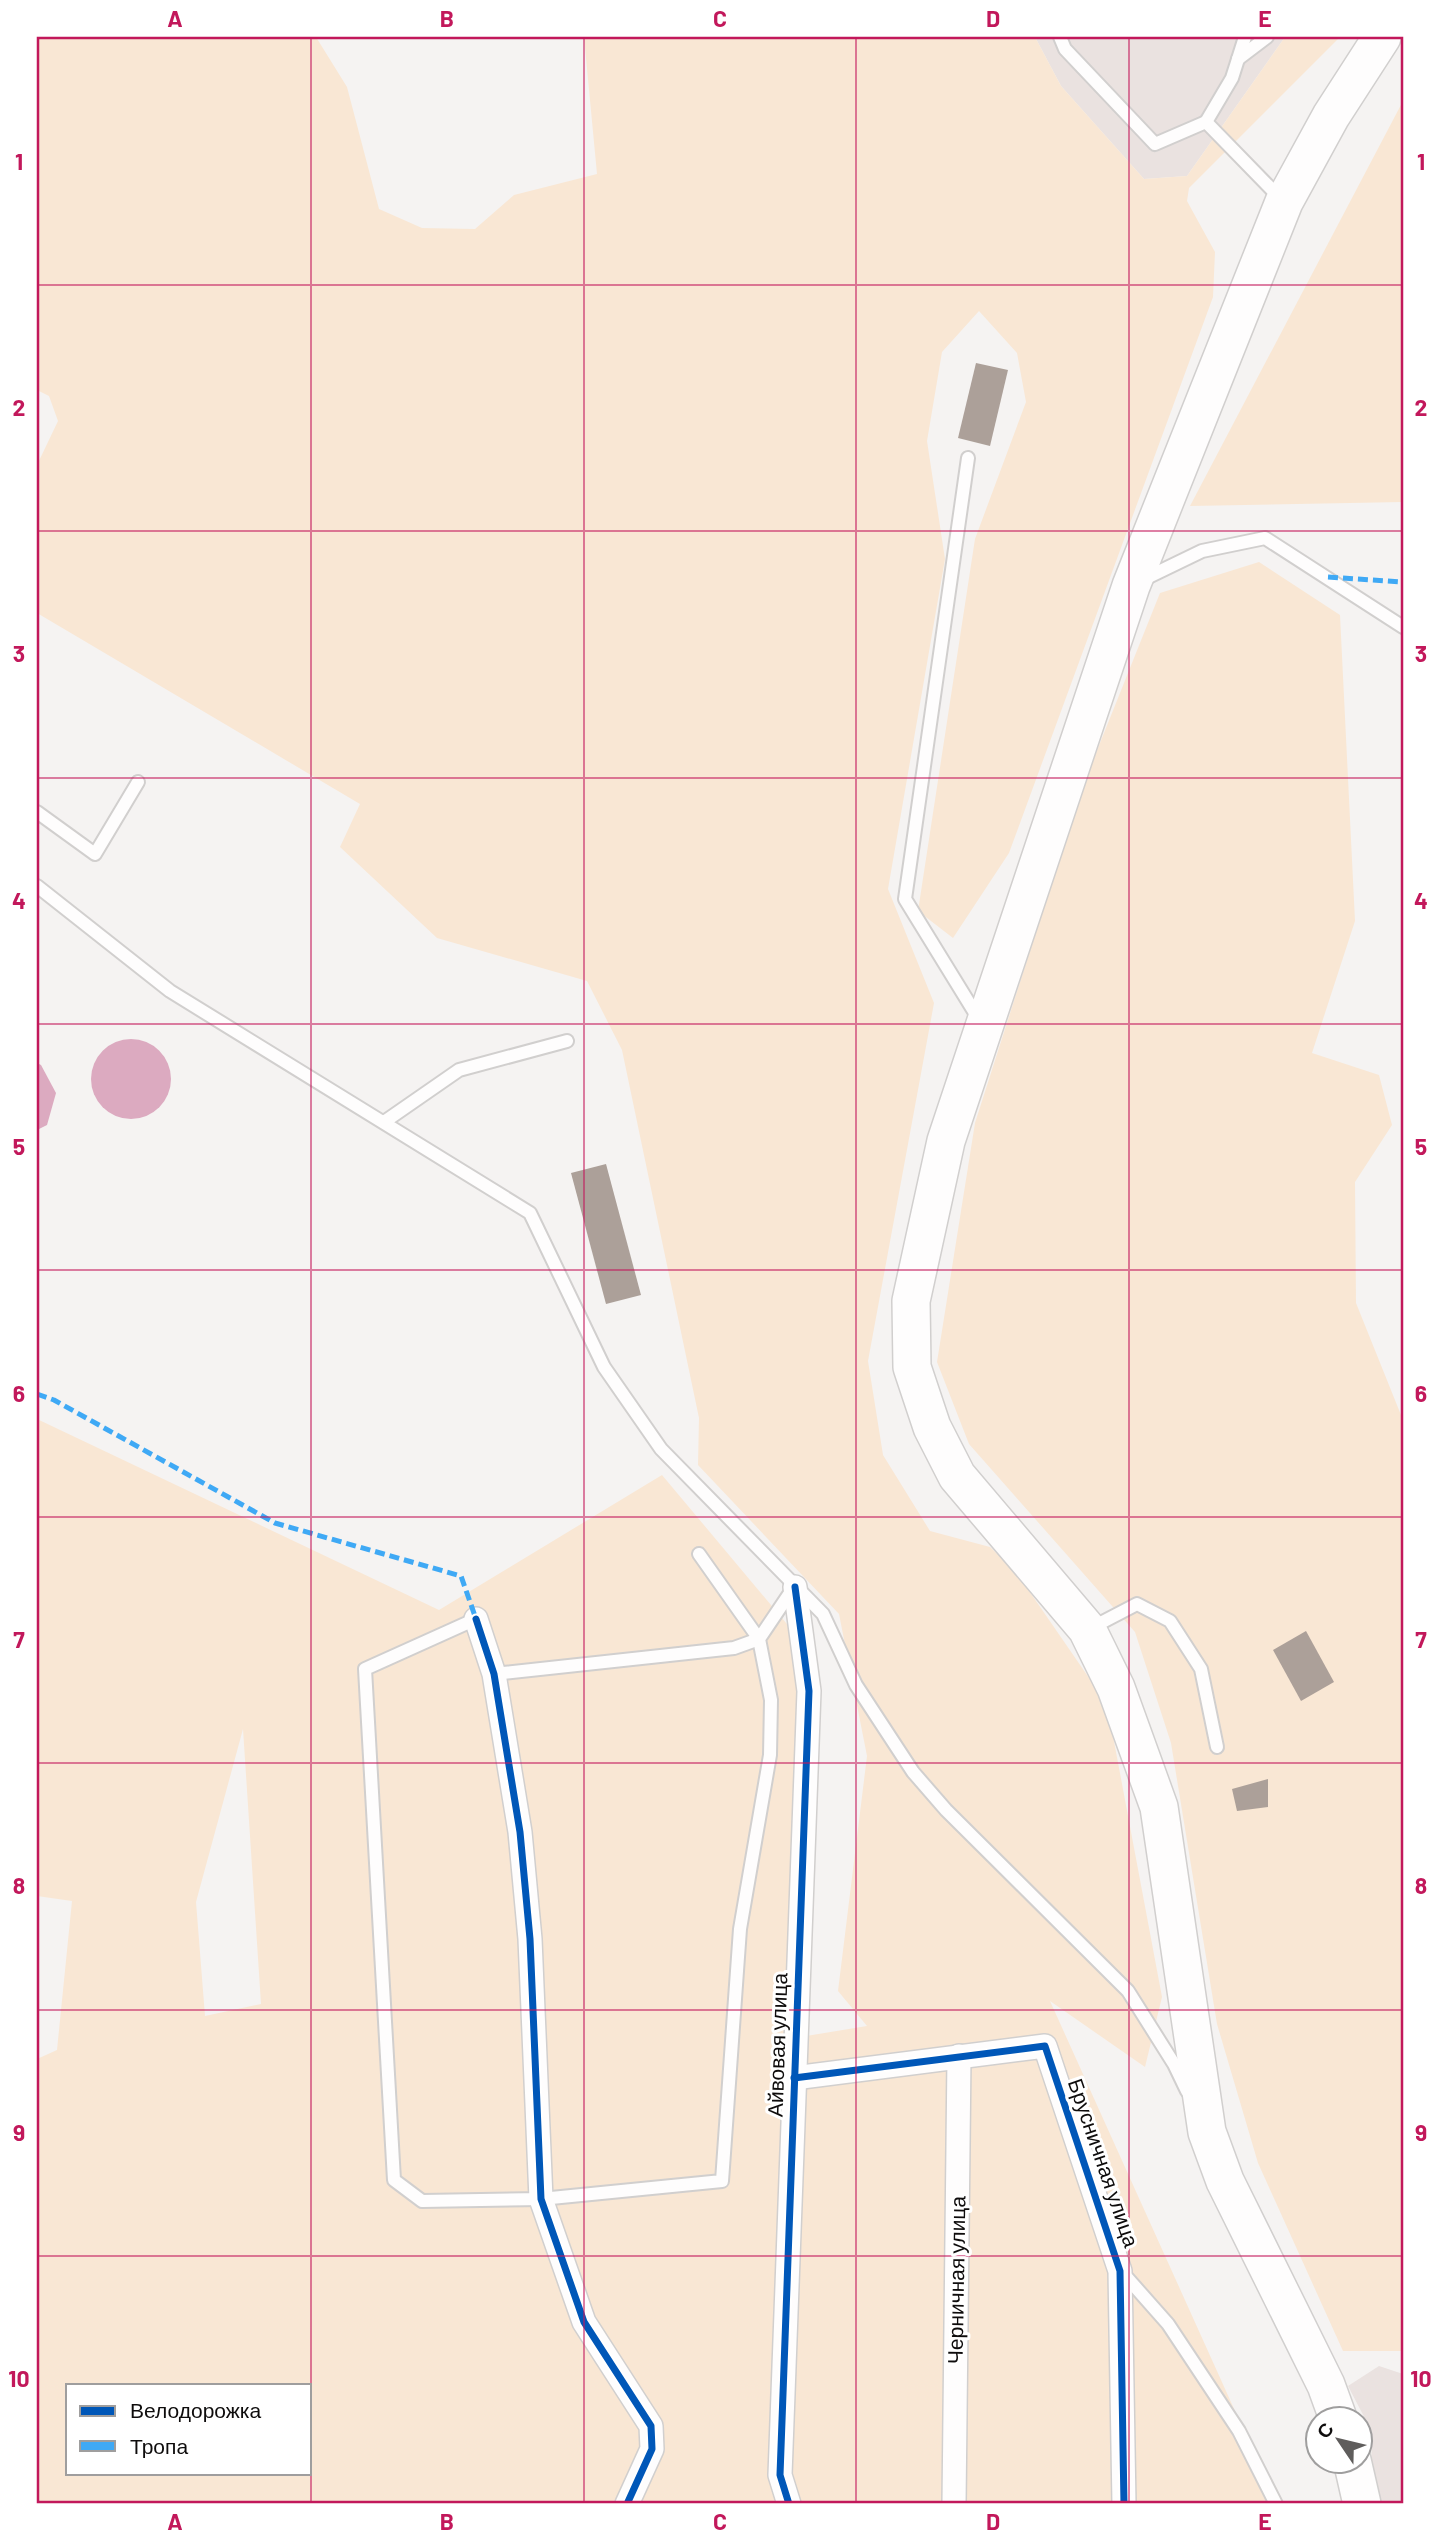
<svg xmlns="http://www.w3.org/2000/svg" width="1440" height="2541" font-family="Barlow,sans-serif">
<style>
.built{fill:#eae2e0}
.green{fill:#f9e7d4;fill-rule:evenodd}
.water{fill:#dcaac0}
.building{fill:#aca099}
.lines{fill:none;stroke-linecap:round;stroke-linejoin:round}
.lane-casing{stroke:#d1cfce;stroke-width:16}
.street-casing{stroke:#d1cfce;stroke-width:26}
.primary-casing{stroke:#d1cfce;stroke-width:40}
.lane{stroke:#fefdfd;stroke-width:12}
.street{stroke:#fefdfd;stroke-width:23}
.primary{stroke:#fefdfd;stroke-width:37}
.quiet{stroke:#3fa9f5;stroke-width:5;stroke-dasharray:10 5;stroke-linecap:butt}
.cycleway-casing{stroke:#fff;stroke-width:11}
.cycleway{stroke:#0057b8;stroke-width:7}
.grid{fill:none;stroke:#c2185b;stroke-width:2;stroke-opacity:0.55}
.labels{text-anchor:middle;stroke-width:6;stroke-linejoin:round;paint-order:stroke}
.street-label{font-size:21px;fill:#0e0c0c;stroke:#fff}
.neatline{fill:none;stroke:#c2185b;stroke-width:2.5}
.grid-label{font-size:23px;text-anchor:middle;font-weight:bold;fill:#c2185b}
</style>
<rect width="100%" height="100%" fill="#f5f3f2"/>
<g class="built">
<polygon points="1035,37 1285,37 1187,176 1144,179 1061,86"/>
<polygon points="1379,2366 1403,2374 1403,2504 1370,2504 1372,2432 1348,2386"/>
</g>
<g class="green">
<path d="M37,37H316L347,87L379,209L422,228L475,229L514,195L597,174L584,37H1035L1061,86L1144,179L1187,176L1285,37H1340L1189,188L1187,201L1215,252L1213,297L1009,853L953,938L918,911L975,539L1026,402L1017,353L979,311L942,352L927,441L945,559L888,889L934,1003L868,1361L883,1455L930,1531L990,1547L1016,1572L1107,1704L1162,1997L1145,2067L1050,2001L1277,2504H37V2059L57,2050L72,1901L37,1896V1419L439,1610L662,1475L802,1642L788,2039L867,2026L838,1991L867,1756L839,1614L698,1465L699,1418L622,1050L587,981L437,938L340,847L360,804L37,613V465L58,421L49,396L37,390ZM243,1729L261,2004L205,2016L196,1902ZM68,2385H310V2473H68Z"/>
<polygon points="1403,101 1403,502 1190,506"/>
<polygon points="1259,562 1340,615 1355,921 1312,1053 1379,1075 1392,1125 1355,1182 1356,1303 1403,1420 1403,2351 1343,2351 1258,2163 1217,2024 1171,1743 1135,1632 969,1444 937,1362 975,1123 1082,788 1160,593"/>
</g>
<g class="water">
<circle cx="131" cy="1079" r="40"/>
<polygon points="37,1063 41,1065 56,1093 47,1125 37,1130"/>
</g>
<g class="building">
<polygon points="976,363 1008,370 990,446 958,438"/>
<polygon points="606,1164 641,1295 606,1304 571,1173"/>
<polygon points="1306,1631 1334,1682 1301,1701 1273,1650"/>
<polygon points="1268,1779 1268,1807 1237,1811 1232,1789"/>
</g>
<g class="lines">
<defs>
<g id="lane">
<polyline points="1060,37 1065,49 1155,144 1206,122 1281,199"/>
<polyline points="1238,59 1267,37"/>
<polyline points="1206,122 1232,78 1245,37"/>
<polyline points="968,458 905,899 980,1021"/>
<polyline points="1140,581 1202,551 1265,538 1403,627"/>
<polyline points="37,812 95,854 138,782"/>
<polyline points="37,886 170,991 530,1213 604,1367 661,1449 823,1614 856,1685 913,1772 946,1810 1128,1991 1174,2064 1187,2091"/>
<polyline points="384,1122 459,1070 567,1041"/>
<polyline points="476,1619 365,1669 394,2180 422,2201 541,2199 722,2181 740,1929 770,1755 771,1700 759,1639 794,1587"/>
<polyline points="1091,1628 1137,1604 1170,1621 1201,1669 1217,1747"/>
<polyline points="494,1674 734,1648 759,1639 699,1554"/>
<polyline points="1122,2272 1168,2324 1239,2431 1276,2504"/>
</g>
<g id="street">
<polyline points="476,1619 494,1674 520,1832 530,1939 541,2199 584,2322 651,2426 652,2449 627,2504"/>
<polyline points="794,2078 1045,2046 1120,2271 1124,2504"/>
<polyline points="789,2504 780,2475 809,1691 795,1587"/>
<polyline points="954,2504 959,2056"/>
</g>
<g id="primary">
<polyline points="1338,2418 1326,2385 1225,2181 1207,2132 1159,1807 1116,1688 1087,1629 957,1476 932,1427 912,1367 911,1301 946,1141 1131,586 1284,202 1331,116 1382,37"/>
<polyline points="1352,2460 1362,2504"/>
</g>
</defs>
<use href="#lane" class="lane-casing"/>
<use href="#street" class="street-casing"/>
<use href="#primary" class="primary-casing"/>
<use href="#lane" class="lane"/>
<use href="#street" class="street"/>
<use href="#primary" class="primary"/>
<g class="quiet">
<polyline points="1328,577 1403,582"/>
<polyline points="37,1394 54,1400 275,1523 461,1576 476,1619"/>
</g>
<defs>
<g id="cycleway">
<polyline points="476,1619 494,1674 520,1832 530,1939 541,2199 584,2322 651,2426 652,2449 627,2504"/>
<polyline points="794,2078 1045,2046 1120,2271 1124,2504"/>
<polyline points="789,2504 780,2475 809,1691 795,1587"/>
</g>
</defs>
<use href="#cycleway" class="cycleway-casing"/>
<use href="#cycleway" class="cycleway"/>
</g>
<path class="grid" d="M311,37V2504M584,37V2504M856,37V2504M1129,37V2504M37,285H1403M37,531H1403M37,778H1403M37,1024H1403M37,1270H1403M37,1517H1403M37,1763H1403M37,2010H1403M37,2256H1403"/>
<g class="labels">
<g class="street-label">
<text transform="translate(778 2045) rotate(-88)" y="7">Айвовая улица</text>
<text transform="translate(1103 2163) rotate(71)" y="7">Брусничная улица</text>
<text transform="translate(957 2280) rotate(-89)" y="7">Черничная улица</text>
</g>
</g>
<rect width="1440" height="2541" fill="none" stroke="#ffffff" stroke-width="77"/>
<rect x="66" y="2384" width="245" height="91" fill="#ffffff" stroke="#9f9e9e" stroke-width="2"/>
<rect x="80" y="2406" width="35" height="10" fill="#0057b8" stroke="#9f9e9e" stroke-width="2"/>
<text x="130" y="2418" font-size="21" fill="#0e0c0c">Велодорожка</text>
<rect x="80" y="2441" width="35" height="10" fill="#3fa9f5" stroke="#9f9e9e" stroke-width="2"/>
<text x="130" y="2454" font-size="21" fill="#0e0c0c">Тропа</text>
<g transform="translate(1339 2440) rotate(305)"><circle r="33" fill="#ffffff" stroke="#9f9e9e" stroke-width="2"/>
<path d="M0-5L12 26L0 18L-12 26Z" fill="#5f5d5c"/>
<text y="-10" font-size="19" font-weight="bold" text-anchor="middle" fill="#0e0c0c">С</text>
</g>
<rect x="38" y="38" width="1364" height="2464" class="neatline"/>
<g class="grid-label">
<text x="175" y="27">A</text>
<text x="447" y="27">B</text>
<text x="720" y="27">C</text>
<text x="993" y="27">D</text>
<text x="1265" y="27">E</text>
<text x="19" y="170">1</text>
<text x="1421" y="170">1</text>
<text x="19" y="416">2</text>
<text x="1421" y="416">2</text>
<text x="19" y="662">3</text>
<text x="1421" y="662">3</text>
<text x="19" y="909">4</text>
<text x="1421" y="909">4</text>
<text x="19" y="1155">5</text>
<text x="1421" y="1155">5</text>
<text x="19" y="1402">6</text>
<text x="1421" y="1402">6</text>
<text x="19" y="1648">7</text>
<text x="1421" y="1648">7</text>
<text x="19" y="1894">8</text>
<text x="1421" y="1894">8</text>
<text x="19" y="2141">9</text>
<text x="1421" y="2141">9</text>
<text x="19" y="2387">10</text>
<text x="1421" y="2387">10</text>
<text x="175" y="2530">A</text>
<text x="447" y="2530">B</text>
<text x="720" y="2530">C</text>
<text x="993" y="2530">D</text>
<text x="1265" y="2530">E</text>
</g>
</svg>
